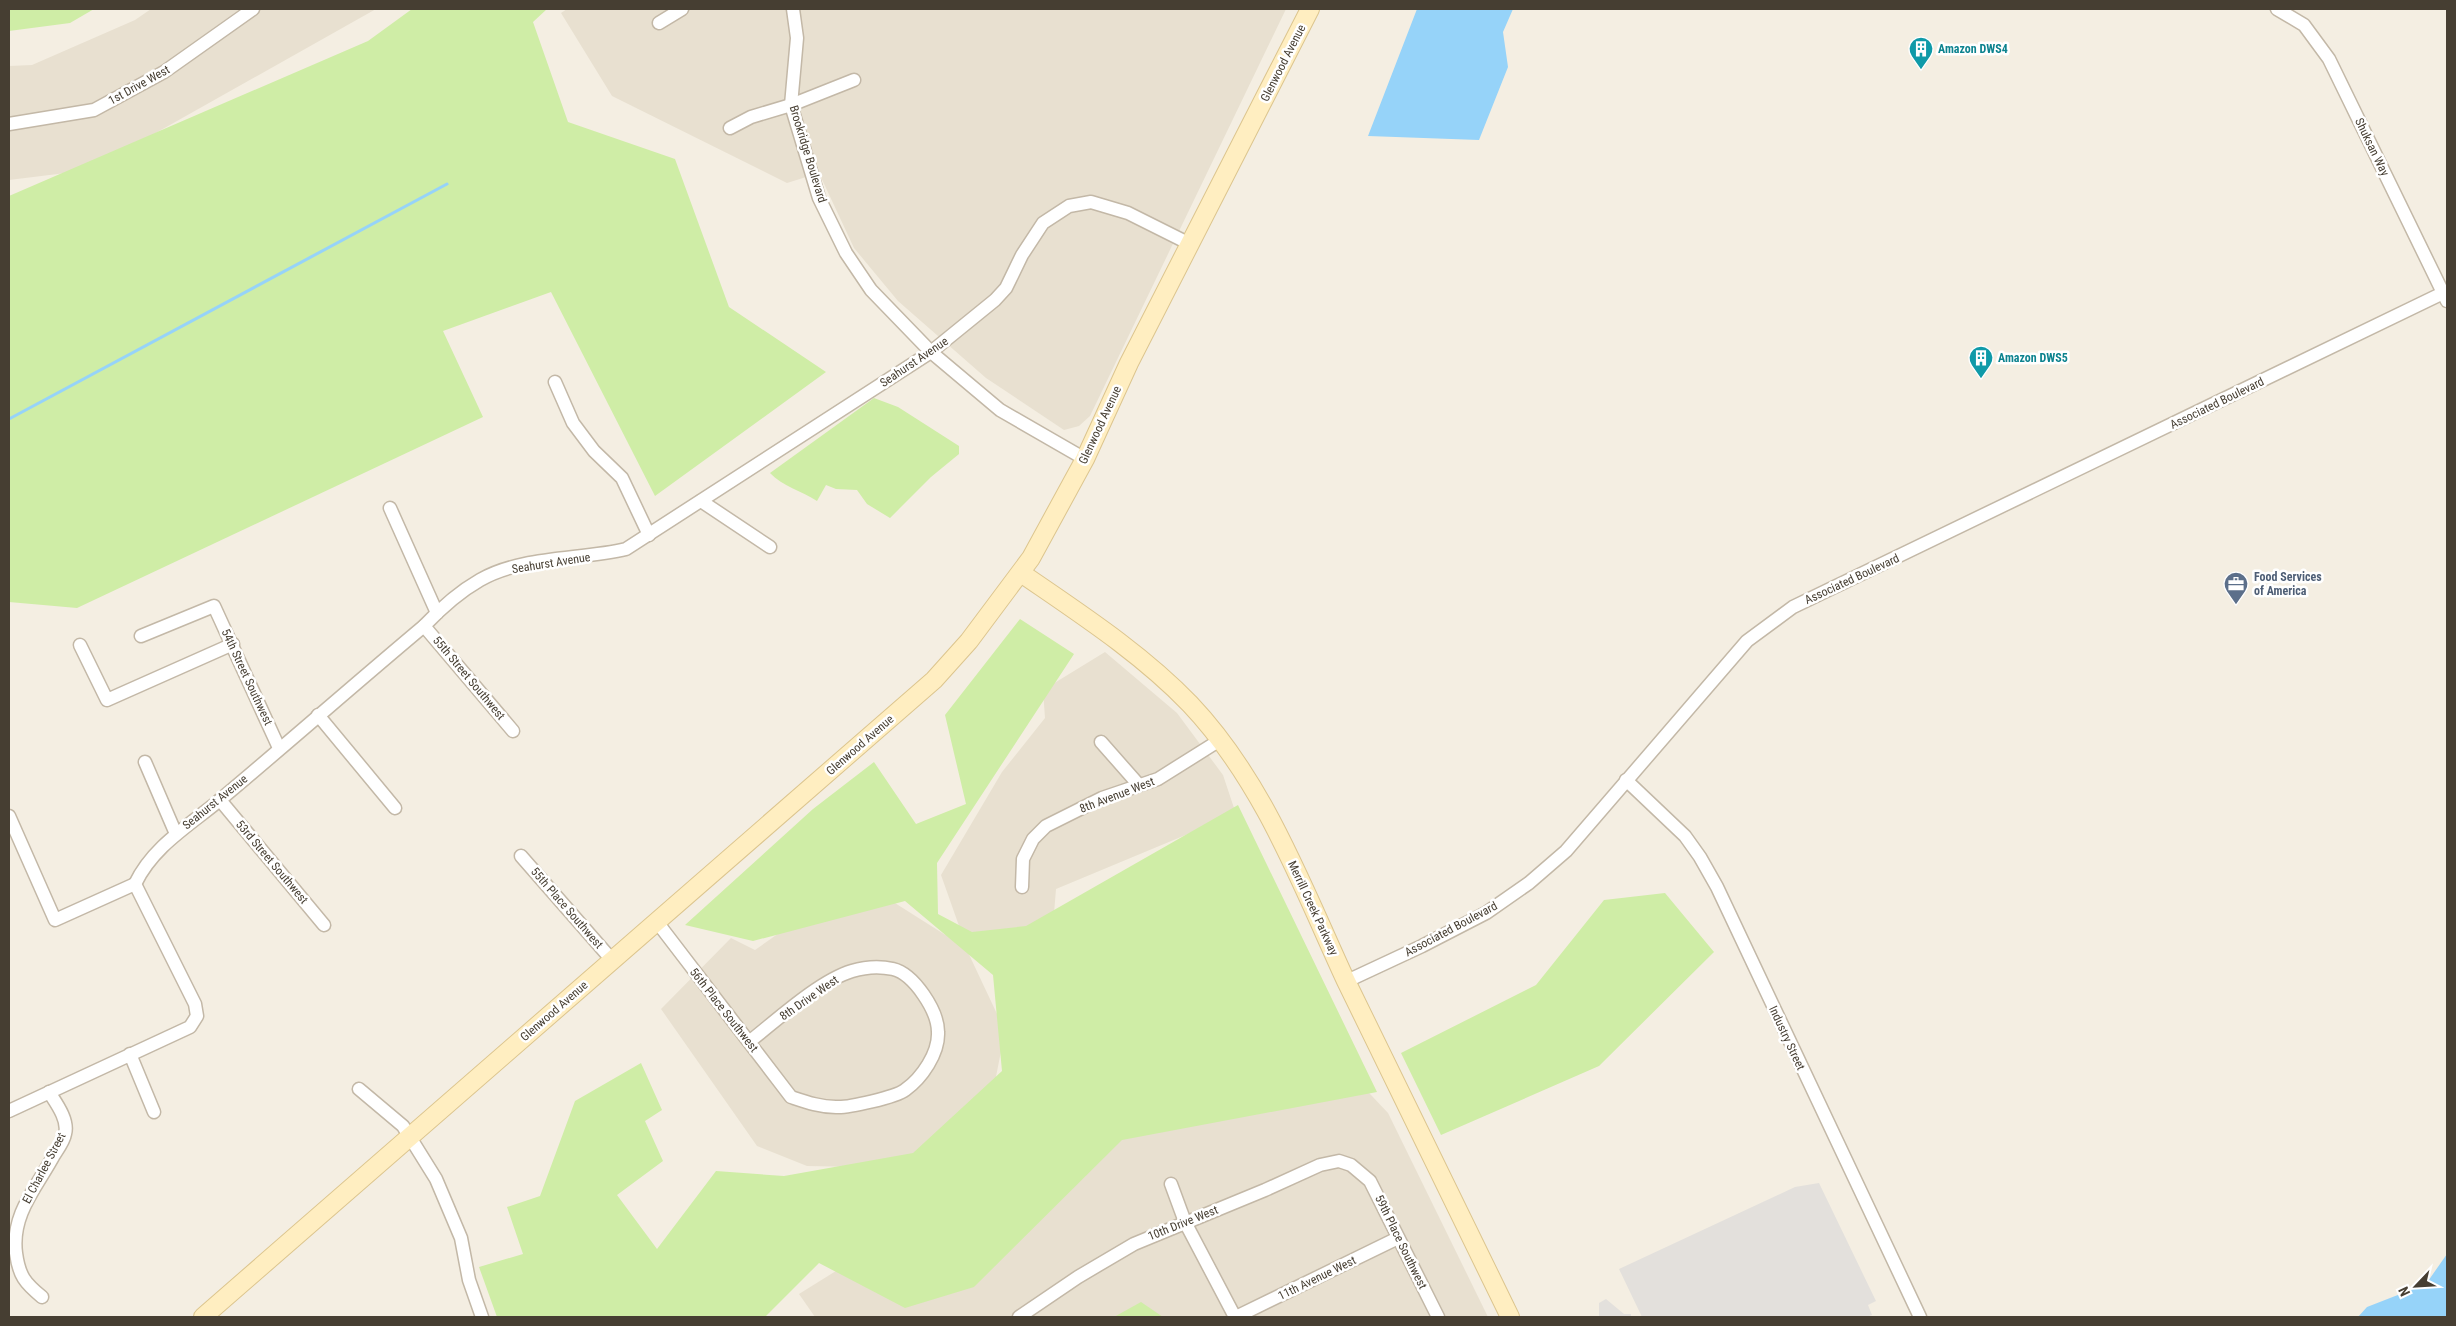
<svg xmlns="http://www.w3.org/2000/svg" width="2456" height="1326" font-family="'Roboto Condensed',sans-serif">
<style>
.residential{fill:#e8e0d0}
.green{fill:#cfeda6}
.parking{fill:#e3e0dc}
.water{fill:#96d3f9}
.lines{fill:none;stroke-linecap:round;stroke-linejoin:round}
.stream{stroke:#96d3f9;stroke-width:3}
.street-casing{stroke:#c3b8a7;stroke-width:15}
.secondary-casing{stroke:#dcc58e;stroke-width:20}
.street{stroke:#fff;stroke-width:12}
.secondary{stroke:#ffeec1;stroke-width:18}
.labels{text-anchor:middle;stroke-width:5;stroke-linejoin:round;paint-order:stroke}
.culture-label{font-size:12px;font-weight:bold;fill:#0d838f;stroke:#fff;text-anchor:start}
.street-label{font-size:12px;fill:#463e32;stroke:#fff}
.service-label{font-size:12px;font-weight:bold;fill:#4e5e75;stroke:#fff;text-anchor:start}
</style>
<rect width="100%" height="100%" fill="#f4eee2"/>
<g class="residential">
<polygon points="151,9 376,9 90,170 9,180 9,66 32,65 135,20"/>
<polygon points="567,9 1286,9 1090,416 1079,426 1064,430 986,378 898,301 854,248 819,173 787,183 612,96 561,13"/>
<polygon points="1105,652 1177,713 1223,775 1236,814 1056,889 1053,925 964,940 941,875 1002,772 1045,718 1043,690"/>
<polygon points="887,898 966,948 1005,1031 991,1102 910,1168 807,1166 757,1146 661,1009 731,938 755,950 802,917"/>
<polygon points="1355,1078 1388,1113 1488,1317 815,1317 799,1294 852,1261 1119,1123"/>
</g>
<g class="green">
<polygon points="9,9 94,9 70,23 9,31"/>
<polygon points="412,9 547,9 533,22 568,122 675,159 729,307 826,372 655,496 551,292 443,331 483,417 77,608 9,602 9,196 368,41"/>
<path d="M874,398L898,407L959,446V454L931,477L890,518L867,504L857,490L836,489L826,485L817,501C802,491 782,486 770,473Z"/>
<polygon points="1020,619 1074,654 937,863 938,914 972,932 1026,926 1238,805 1377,1092 1122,1140 974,1287 905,1308 819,1263 765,1317 497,1317 479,1267 523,1254 507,1207 540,1196 575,1101 641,1063 662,1110 645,1121 663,1161 617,1195 657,1249 716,1171 784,1176 913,1153 1002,1071 993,975 905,901 753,941 685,925 813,809 874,762 916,824 966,804 945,715"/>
<polygon points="1665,893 1714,952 1599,1066 1441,1135 1401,1053 1536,985 1604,900"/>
<polygon points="1141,1302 1163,1317 1114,1317"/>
</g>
<g class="parking">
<polygon points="1819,1183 1876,1301 1868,1305 1872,1315 1866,1317 1642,1317 1619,1269 1795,1187"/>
<polygon points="1606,1299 1624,1314 1631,1314 1631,1317 1599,1317 1599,1303"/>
</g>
<g class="water">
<polygon points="1417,9 1513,9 1503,32 1508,67 1479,140 1368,136"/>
<polygon points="2447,1254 2447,1317 2358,1317 2367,1307 2426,1284"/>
</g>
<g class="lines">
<polyline class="stream" points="9,419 447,184"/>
<defs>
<g id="street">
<polyline points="793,9 797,38 791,105 819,198 846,253 871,290 931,352 1000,410 1085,459"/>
<polyline points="2277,9 2304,25 2329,59 2447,301"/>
<polyline points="659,23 682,9"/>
<polyline points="9,124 94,110 164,72 253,9"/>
<polyline points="730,128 751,117 791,105 854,80"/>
<polyline points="555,382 573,423 594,451 622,478 649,535"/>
<polyline points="701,501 770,547"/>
<polyline points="390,508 437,613"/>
<polyline points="424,626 513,731"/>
<polyline points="141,636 214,606 279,748"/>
<polyline points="80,645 107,700 233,644"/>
<polyline points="318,715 395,808"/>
<polyline points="1101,742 1138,784"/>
<polyline points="145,762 176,834"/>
<polyline points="1626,780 1685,836 1700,857 1717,887 1920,1317"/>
<polyline points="220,800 324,925"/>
<polyline points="9,816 55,920 135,884"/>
<polyline points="521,856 612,960"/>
<path d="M135,884C153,846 190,825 221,799C289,742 356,683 424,626C441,608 459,592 480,580C521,556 581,560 626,549L931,352L995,300L1006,288L1022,255L1043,223L1069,206L1091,202L1128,213L1190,244"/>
<polyline points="1022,887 1023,859 1033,839 1046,826 1102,798 1158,779 1220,740"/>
<path d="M657,922L791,1097C806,1102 820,1107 836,1107C848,1108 896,1097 905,1090C922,1078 939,1053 938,1032C938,1011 914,974 893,969C880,966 865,967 852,971C819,981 777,1020 749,1042"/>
<polyline points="1347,981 1422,946 1486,913 1529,883 1566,851 1747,641 1793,607 2443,293"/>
<polyline points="130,1054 154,1112"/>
<polyline points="359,1089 403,1126 436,1179 461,1238 469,1280 482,1317"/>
<polyline points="9,1111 190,1027 197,1016 195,1004 135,884"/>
<polyline points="1171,1184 1185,1222 1235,1317"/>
<path d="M42,1297C25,1283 19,1276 16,1253C11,1214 37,1187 54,1155C58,1149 64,1141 65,1134C69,1120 56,1103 49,1092"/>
<polyline points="1019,1317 1078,1277 1134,1244 1265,1190 1320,1165 1339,1161 1351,1165 1370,1181 1438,1317"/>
<polyline points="1236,1317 1398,1238"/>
</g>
<g id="secondary">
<path d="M1021,573C1079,613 1141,653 1190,704C1264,782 1302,886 1346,981C1400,1094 1456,1205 1510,1317"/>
<polyline points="203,1317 934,680 969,641 1031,558 1085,459 1129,363 1310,9"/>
</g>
</defs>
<use href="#street" class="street-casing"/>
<use href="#secondary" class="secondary-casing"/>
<use href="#street" class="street"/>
<use href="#secondary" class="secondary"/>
</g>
<defs>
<symbol id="building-pin" viewBox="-11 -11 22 30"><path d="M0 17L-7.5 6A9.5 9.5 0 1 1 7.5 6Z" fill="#0f9aa8" stroke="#fff"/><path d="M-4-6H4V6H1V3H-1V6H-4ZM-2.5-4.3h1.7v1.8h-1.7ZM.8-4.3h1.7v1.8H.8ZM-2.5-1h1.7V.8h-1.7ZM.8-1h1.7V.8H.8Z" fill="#fff"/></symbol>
<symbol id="office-pin" viewBox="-11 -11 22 30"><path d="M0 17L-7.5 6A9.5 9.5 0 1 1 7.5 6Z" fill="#5c6f8a" stroke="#fff"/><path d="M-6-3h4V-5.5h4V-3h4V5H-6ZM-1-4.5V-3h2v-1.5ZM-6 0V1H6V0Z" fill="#fff"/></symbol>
</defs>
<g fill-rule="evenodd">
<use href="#building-pin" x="1907" y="35" width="28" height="38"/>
<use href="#building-pin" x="1967" y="344" width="28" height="38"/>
<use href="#office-pin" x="2222" y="570" width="28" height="38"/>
</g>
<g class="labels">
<g class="culture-label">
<text x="1938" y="53">Amazon DWS4</text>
<text x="1998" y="362">Amazon DWS5</text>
</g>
<g class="street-label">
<text transform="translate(1283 63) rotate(-63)" y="4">Glenwood Avenue</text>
<text transform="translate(139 85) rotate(-29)" y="4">1st Drive West</text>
<text transform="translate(2372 147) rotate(64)" y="4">Shuksan Way</text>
<text transform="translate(808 154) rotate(73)" y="4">Brookridge Boulevard</text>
<text transform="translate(914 362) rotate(-34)" y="4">Seahurst Avenue</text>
<text transform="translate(2217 403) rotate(-26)" y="4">Associated Boulevard</text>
<text transform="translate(1100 425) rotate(-65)" y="4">Glenwood Avenue</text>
<text transform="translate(551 563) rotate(-9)" y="4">Seahurst Avenue</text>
<text transform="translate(1852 579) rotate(-25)" y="4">Associated Boulevard</text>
<text transform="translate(247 677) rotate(65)" y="4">54th Street Southwest</text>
<text transform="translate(469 678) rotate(50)" y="4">55th Street Southwest</text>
<text transform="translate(860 745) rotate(-41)" y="4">Glenwood Avenue</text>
<text transform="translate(1117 795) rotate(-21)" y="4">8th Avenue West</text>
<text transform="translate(215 802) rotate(-39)" y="4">Seahurst Avenue</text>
<text transform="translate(272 862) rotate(50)" y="4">53rd Street Southwest</text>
<text transform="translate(567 908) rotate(49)" y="4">55th Place Southwest</text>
<text transform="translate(1313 908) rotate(65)" y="4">Merrill Creek Parkway</text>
<text transform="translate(1451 929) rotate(-28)" y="4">Associated Boulevard</text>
<text transform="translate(809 998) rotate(-35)" y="4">8th Drive West</text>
<text transform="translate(724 1010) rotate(52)" y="4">56th Place Southwest</text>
<text transform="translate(554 1011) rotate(-41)" y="4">Glenwood Avenue</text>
<text transform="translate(1787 1038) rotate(65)" y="4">Industry Street</text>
<text transform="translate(44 1168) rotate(-62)" y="4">El Charlee Street</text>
<text transform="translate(1183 1223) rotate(-22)" y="4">10th Drive West</text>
<text transform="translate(1401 1242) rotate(64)" y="4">59th Place Southwest</text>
<text transform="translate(1317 1278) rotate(-26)" y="4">11th Avenue West</text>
</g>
<g class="service-label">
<text x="2254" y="581">Food Services<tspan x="2254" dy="14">of America</tspan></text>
</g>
</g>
<rect width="2456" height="1326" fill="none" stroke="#463e32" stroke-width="20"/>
<g transform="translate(2416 1286) rotate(245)" stroke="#ffffff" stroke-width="4" paint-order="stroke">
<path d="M0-4L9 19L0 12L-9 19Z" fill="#463e32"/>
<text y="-8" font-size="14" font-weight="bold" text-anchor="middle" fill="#463e32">N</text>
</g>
</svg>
